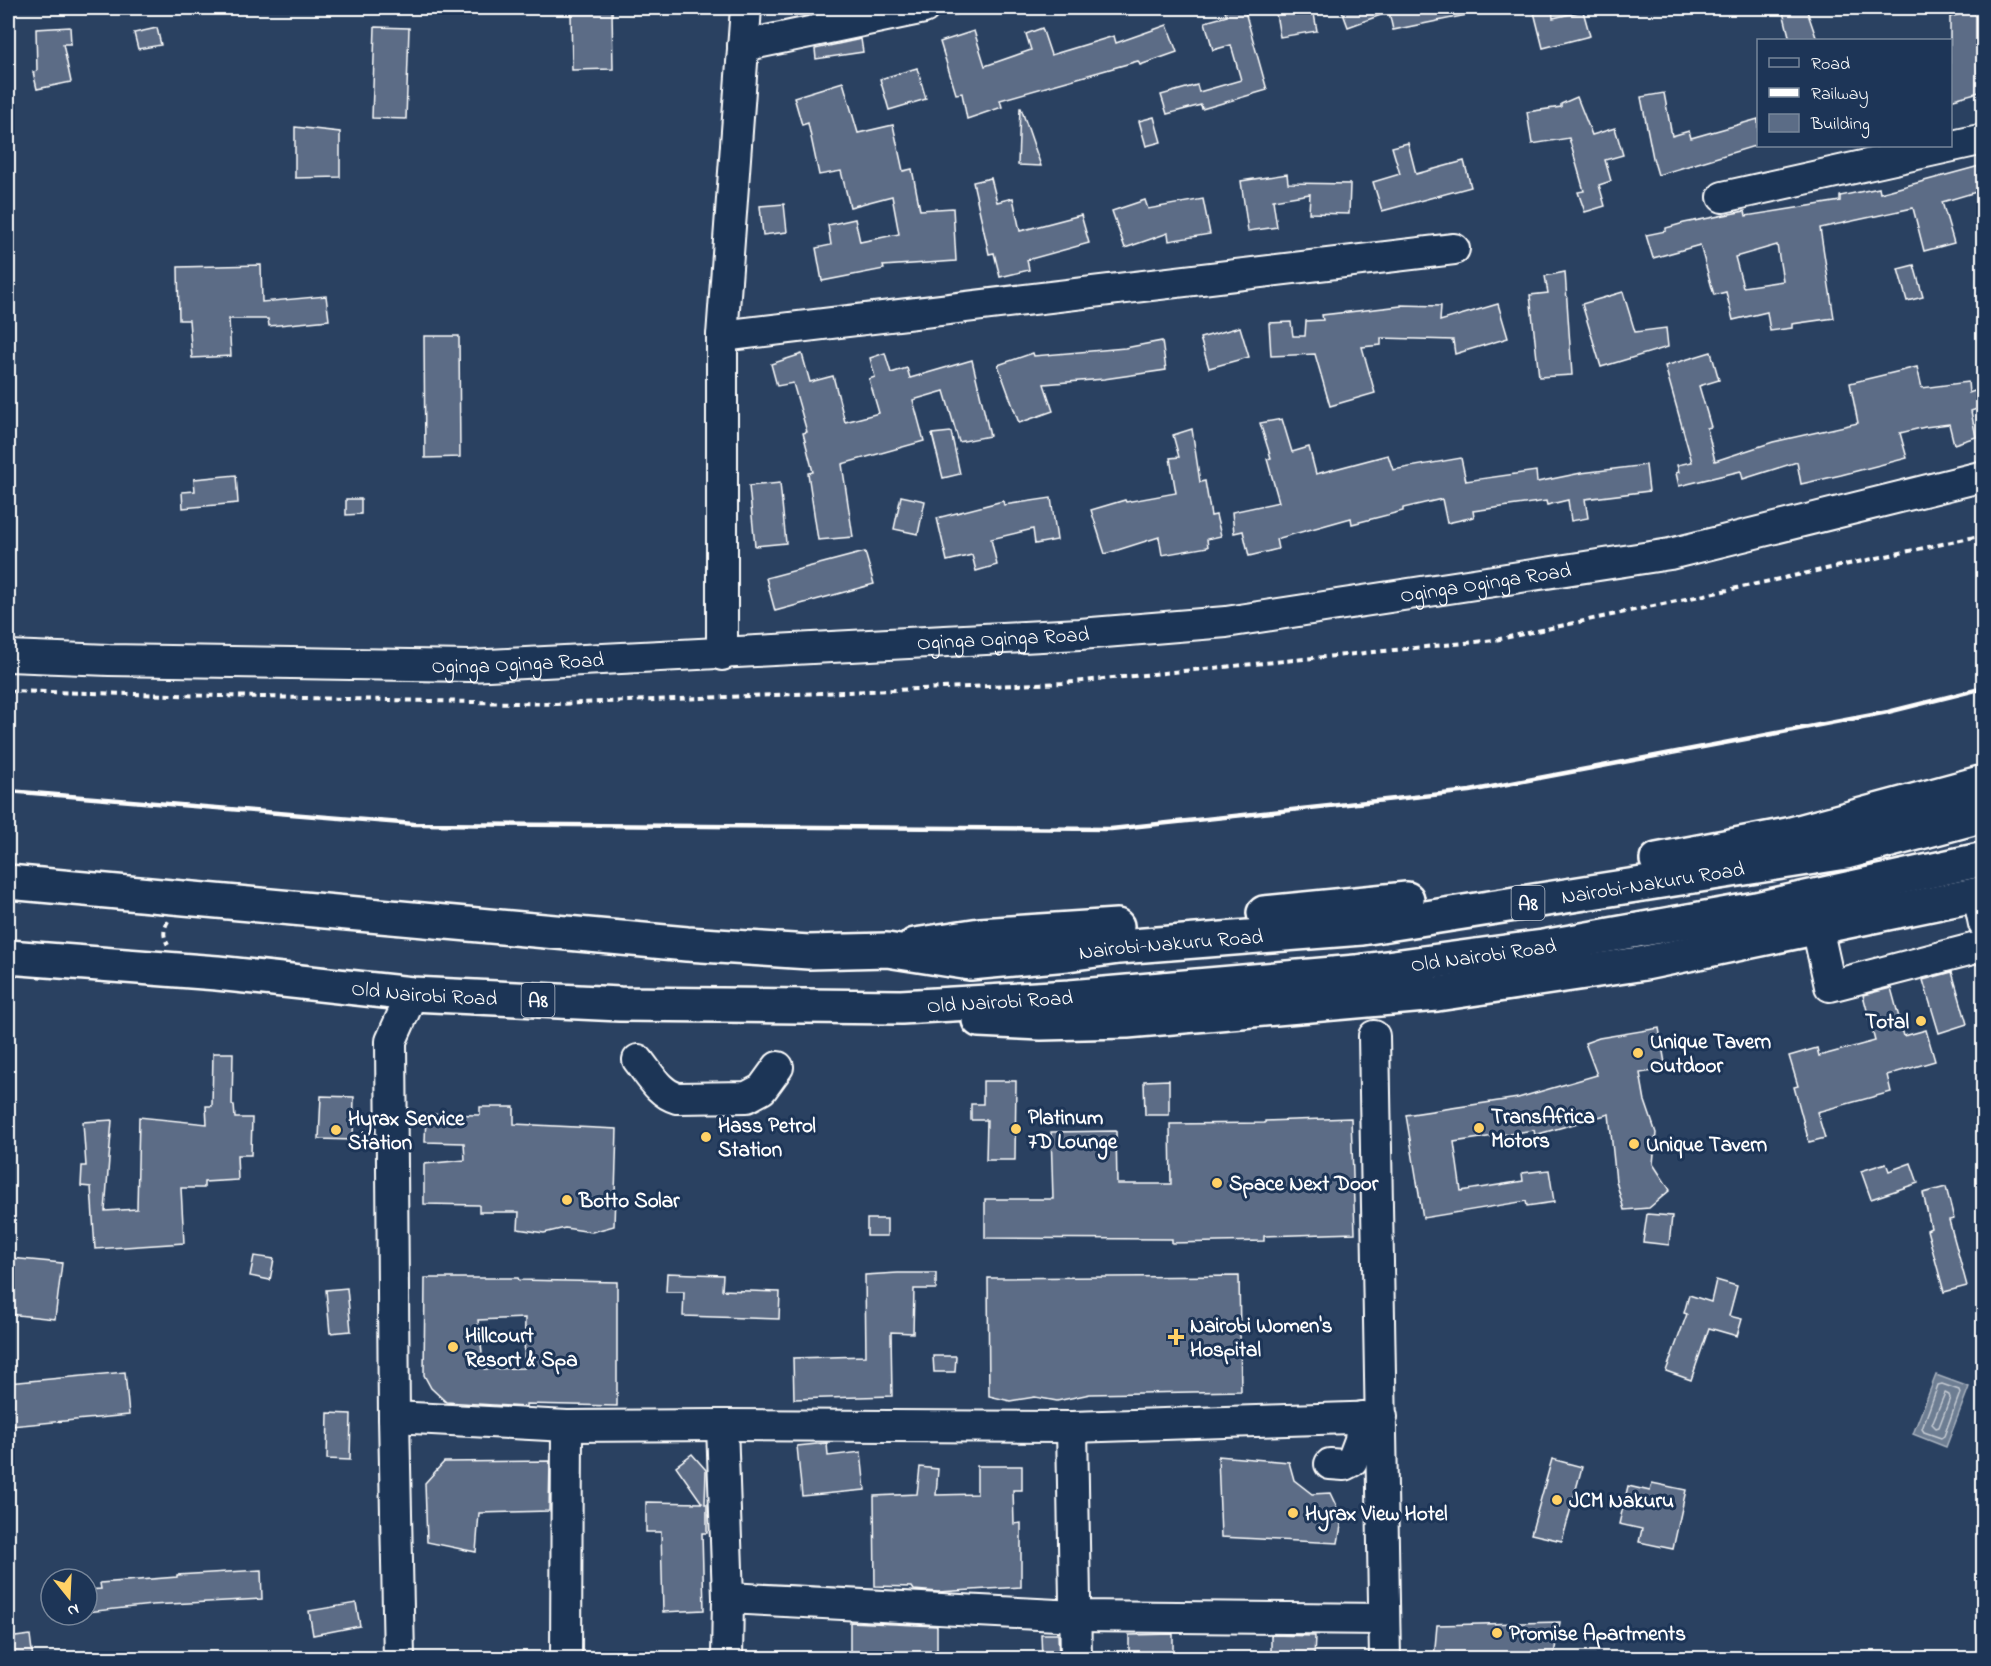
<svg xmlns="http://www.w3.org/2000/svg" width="1991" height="1666" font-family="'Indie Flower',sans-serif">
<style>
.water{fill:#6d7d92;stroke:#a7b1be;stroke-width:1.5}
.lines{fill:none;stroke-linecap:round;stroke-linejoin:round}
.shore{stroke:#c5cbd3;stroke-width:1.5}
.stream{stroke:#a7b1be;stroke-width:6}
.building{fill:#5b6c86;stroke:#fff;stroke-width:1.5;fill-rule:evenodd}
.minor-casing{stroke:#fff;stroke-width:34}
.highway-casing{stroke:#fff;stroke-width:38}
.path{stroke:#fff;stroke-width:4;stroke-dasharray:6 4.5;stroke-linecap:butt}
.minor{stroke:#1d3557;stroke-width:30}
.highway{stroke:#1d3557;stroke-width:33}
.rail{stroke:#fff;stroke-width:4.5}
.poi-dot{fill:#ffd166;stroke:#1d3557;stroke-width:2}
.labels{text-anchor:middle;stroke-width:6;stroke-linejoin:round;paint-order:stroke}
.shield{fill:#1d3557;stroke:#bbc2cd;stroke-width:1.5}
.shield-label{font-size:20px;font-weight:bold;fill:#fff}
.street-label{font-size:21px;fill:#fff;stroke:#1d3557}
.poi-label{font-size:21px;font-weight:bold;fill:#fff;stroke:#1d3557;text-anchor:start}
</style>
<rect width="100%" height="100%" fill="#2a4161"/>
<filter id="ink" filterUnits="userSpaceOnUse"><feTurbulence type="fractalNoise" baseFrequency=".0167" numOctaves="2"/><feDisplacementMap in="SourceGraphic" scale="12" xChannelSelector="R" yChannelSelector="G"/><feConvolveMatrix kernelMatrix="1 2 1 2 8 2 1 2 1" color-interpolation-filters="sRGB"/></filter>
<g filter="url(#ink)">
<polygon class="water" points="1936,1375 1969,1387 1946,1447 1913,1434"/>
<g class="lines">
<g class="shore">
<polygon points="1942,1384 1959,1390 1960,1393 1944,1436 1941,1438 1924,1432 1922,1429 1938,1385"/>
<polygon points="1945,1393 1949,1395 1950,1398 1939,1427 1936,1428 1932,1424"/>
</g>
<polyline class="stream" points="953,13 980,8"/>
</g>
<g class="building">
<polygon points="1224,8 1244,8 1267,90 1202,109 1201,105 1167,114 1161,95 1197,85 1199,92 1241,80 1231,45 1213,50 1205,22 1227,16"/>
<polygon points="1275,8 1313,8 1317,31 1280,37"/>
<polygon points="1341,8 1466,8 1467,15 1393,30 1389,12 1348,27"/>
<polygon points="1533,8 1552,8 1553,18 1583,11 1590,36 1543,48"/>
<polygon points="1782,8 1806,8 1817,40 1790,40"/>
<polygon points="612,10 613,69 572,70 571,11"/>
<polygon points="1975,10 1983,41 1983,91 1950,100 1950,17"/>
<polygon points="1167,25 1177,52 1140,65 1138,61 1000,100 1002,107 967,119 962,93 956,94 940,42 974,31 985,66 1031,50 1026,34 1042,28 1051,55 1114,36 1116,43"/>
<polygon points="70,27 71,44 63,44 71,82 37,89 33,72 37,71 36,29"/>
<polygon points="375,27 409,28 406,119 372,118"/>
<polygon points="157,28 161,45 138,49 134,33"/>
<polygon points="861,39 863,52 816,59 815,49"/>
<polygon points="917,68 926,99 889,110 880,79"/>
<polygon points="843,82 858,133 893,125 903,171 912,169 920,210 953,208 956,261 883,266 884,269 822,281 816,248 831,245 828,225 855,219 860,242 899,234 892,196 850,207 841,171 819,175 808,123 802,125 794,97"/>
<polygon points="1664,93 1672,136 1689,131 1691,138 1758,119 1758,145 1658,175 1653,158 1641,97"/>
<polygon points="1577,97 1592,135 1615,128 1623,155 1605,160 1611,181 1599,185 1605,206 1585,212 1578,192 1584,191 1569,138 1532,144 1527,112 1561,107 1561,104"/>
<polygon points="1020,108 1021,108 1041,166 1018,165"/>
<polygon points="1154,117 1161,142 1146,146 1139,121"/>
<polygon points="295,127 340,132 340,177 295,178"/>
<polygon points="1408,143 1416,174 1464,161 1471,187 1382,211 1373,182 1400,174 1392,147"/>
<path d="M1983,165V190L1942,202L1954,243L1924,251L1913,208L1820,228L1834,318L1792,324V328L1770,331L1767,312L1733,320L1726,292L1714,295L1700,245L1653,258L1646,235L1666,231V228L1684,223L1745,211L1746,216L1840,201V196L1879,188L1880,193ZM1777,245L1783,281L1743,287L1735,257Z"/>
<polygon points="1287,174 1288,183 1350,184 1349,214 1309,213 1310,194 1273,200 1277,227 1248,231 1241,181"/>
<polygon points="991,178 997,202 1013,198 1020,231 1081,215 1089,243 1027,260 1029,270 1000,277 994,253 989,254 973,182"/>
<polygon points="1203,199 1210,234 1169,241 1168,233 1125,248 1112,211 1145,200 1148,209"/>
<polygon points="784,204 787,232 763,235 760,206"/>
<polygon points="261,265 262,302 326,296 329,320 269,326 268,319 229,319 231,356 192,358 189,320 179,320 178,267"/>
<polygon points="1914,265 1923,297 1907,301 1898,269"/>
<polygon points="1565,272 1572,375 1539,377 1530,295 1548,293 1545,276"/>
<polygon points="1623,292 1635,332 1666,328 1668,347 1601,367 1582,304"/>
<polygon points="1498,304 1508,338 1455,354 1453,340 1381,338 1381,345 1362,347 1375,393 1330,406 1315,354 1271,356 1269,323 1291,322 1293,336 1305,336 1306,321 1323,320 1322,315 1401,306 1401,305 1441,306 1440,321"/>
<polygon points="1240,327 1249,357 1209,368 1200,338"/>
<polygon points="424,336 459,336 460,457 425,458"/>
<polygon points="1162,341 1166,370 1104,379 1044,384 1053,411 1019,423 998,365 1033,353 1034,356 1125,348"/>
<polygon points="1711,352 1719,380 1699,386 1711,427 1707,428 1715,461 1773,442 1858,423 1850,383 1917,367 1922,388 1968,382 1969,393 1983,388 1983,407 1971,411 1976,437 1954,444 1949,424 1925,427 1900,433 1907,458 1841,475 1801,484 1797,462 1743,479 1741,471 1679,486 1676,473 1679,472 1677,465 1692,462 1665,366"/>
<polygon points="885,353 891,373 907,368 910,378 972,360 990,436 959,442 944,391 913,400 924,441 842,464 853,537 818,540 808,473 813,472 803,433 807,432 793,383 777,386 771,364 802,354 810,382 833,376 845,422 879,413 869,379 875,377 870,358"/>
<polygon points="1282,419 1292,452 1309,447 1316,474 1388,455 1393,470 1461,458 1466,481 1536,471 1537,482 1581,473 1646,465 1649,491 1585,499 1588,518 1571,521 1568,500 1547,505 1546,501 1473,511 1474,517 1447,523 1442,499 1403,508 1403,511 1352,524 1351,518 1276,539 1278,549 1249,556 1243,531 1234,533 1232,512 1279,502 1267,459 1271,458 1260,423"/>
<polygon points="1192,429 1200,482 1205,481 1211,516 1216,515 1221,536 1207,539 1208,547 1162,555 1159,537 1105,554 1091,510 1125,500 1126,502 1176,493 1170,458 1179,457 1173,435"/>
<polygon points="951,432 960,474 943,478 932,434"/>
<polygon points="236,475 238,503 183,508 182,492 195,491 194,479"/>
<polygon points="780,483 786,543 755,546 749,486"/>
<polygon points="901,496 925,501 918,534 894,529"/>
<polygon points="1051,498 1057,540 1035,544 1033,529 991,539 997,565 976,571 972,555 947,561 937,518 1003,501 1004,505"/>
<polygon points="346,499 361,499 361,514 346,515"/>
<polygon points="865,552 874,584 775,611 766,578"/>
<polygon points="1952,972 1967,1024 1939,1033 1923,980"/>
<polygon points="1891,988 1904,1036 1926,1030 1935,1061 1887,1075 1891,1092 1817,1112 1825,1138 1809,1142 1794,1087 1798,1086 1789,1056 1817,1048 1819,1056 1875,1041 1863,995"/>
<polygon points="1659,1028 1666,1069 1640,1073 1645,1101 1656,1133 1653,1164 1670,1190 1649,1208 1624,1210 1616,1181 1609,1114 1535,1135 1534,1130 1454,1142 1461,1191 1523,1181 1522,1173 1549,1170 1554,1202 1527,1206 1526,1201 1423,1218 1406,1115 1518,1098 1597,1075 1585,1043 1599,1038"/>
<polygon points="213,1053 233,1053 232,1105 234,1105 235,1118 252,1118 251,1155 237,1155 238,1180 204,1182 204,1188 181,1188 184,1243 95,1249 91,1187 81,1186 82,1166 86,1166 83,1122 112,1120 105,1211 137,1209 139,1117 207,1124 206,1106 212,1106"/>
<polygon points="1169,1080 1169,1115 1145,1115 1144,1081"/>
<polygon points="983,1081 1016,1081 1015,1160 986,1160 987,1120 971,1120 971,1104 983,1104"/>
<polygon points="321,1096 354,1097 353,1140 319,1139"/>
<polygon points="480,1107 514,1107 514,1124 617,1129 614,1226 592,1232 565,1228 544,1233 518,1229 519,1212 479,1212 479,1205 424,1204 424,1164 465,1160 464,1143 425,1142 426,1114 480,1115"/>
<polygon points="1351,1118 1355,1233 1264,1236 1264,1241 1172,1243 1172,1239 985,1238 985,1199 1053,1199 1051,1132 1116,1131 1117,1184 1171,1184 1170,1124 1265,1123 1265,1121"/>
<polygon points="1886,1163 1889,1171 1911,1163 1918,1183 1871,1199 1861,1171"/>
<polygon points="1946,1187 1954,1219 1949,1220 1967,1286 1944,1292 1927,1230 1931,1228 1923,1193"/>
<polygon points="1647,1214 1672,1216 1669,1245 1643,1242"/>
<rect x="867" y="1219" width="20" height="17"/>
<polygon points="254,1256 274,1259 270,1280 250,1276"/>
<polygon points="10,1258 62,1263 55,1319 8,1314"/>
<polygon points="667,1273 723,1275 722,1290 780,1292 779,1319 683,1316 684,1292 666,1292"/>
<polygon points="898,1273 936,1273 936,1289 914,1289 913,1333 891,1332 892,1396 794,1399 793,1358 866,1356 865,1275"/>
<polygon points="1239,1276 1241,1391 1090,1394 1057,1401 1035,1397 1010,1401 989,1396 988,1278"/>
<path d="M425,1278H518L519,1280L617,1282V1406L526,1404V1407L446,1402L431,1388L424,1375ZM525,1318L524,1368L484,1369L478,1320Z"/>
<polygon points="1716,1280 1737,1286 1729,1316 1742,1319 1737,1336 1709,1328 1691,1380 1666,1371 1687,1314 1684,1313 1689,1295 1711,1302"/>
<polygon points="347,1288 351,1331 330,1333 326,1290"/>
<polygon points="933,1356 956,1356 955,1372 934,1372"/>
<polygon points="125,1372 129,1415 11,1426 8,1383"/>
<polygon points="328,1413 351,1414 350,1460 327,1459"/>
<polygon points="827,1443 828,1456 861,1452 865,1490 802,1496 797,1446"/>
<polygon points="692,1454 706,1470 705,1504 707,1504 707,1533 702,1533 704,1610 663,1612 661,1532 646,1532 646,1502 702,1503 676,1466"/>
<polygon points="1218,1456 1289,1462 1294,1480 1312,1494 1330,1493 1338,1510 1341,1526 1338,1543 1221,1537"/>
<polygon points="1552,1459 1582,1467 1562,1541 1531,1534"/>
<polygon points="550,1461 549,1511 479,1513 476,1552 427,1542 425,1483 444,1462"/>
<polygon points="977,1466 1022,1466 1022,1490 1013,1490 1014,1524 1021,1523 1021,1587 938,1592 914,1590 912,1587 875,1586 874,1496 917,1494 920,1467 938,1469 936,1495 977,1494"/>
<polygon points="1652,1483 1686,1490 1673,1549 1639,1542 1642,1529 1619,1524 1628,1486 1650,1491"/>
<polygon points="261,1570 262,1599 152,1605 87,1612 87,1590 101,1589 100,1583 177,1577 177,1575"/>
<polygon points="356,1603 360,1626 313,1635 309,1611"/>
<polygon points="850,1622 937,1626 937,1659 850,1659"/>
<polygon points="1560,1622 1553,1659 1434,1659 1437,1625"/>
<polygon points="1041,1634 1058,1634 1059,1659 1042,1659"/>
<polygon points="1173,1634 1173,1659 1129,1659 1129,1635"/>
<polygon points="30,1635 33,1659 8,1659 8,1638"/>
<polygon points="1271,1635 1315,1636 1314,1659 1271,1659"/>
</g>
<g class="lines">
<defs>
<g id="minor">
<polyline points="743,46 924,8"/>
<polyline points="1723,197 1984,139"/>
<polyline points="722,336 1454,249"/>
<polyline points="722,655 722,336 746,8"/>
<path id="s1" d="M8,656L109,660L469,666L1080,634L1226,622L1670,554L1984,476"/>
<polyline points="1978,895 1984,924"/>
<polyline points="1817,927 1830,986 1984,946"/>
<polyline points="1374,1036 1385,1658"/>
<path d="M638,1060C650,1075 659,1093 677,1098L747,1097L762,1089L778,1067"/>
<polyline points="394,1417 567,1426 722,1425 1072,1427 1382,1417"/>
<polyline points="722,1425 728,1598 727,1658"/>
<polyline points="1072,1427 1076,1658"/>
<polyline points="1330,1464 1344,1465 1352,1461 1360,1440 1362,1417"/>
<polyline points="728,1598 1076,1616 1384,1619"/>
<polyline points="399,1658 394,1417 391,1041 412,994"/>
<polyline points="566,1658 567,1426"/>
</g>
<g id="highway">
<polyline points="1657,860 1788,835 1984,782"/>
<path id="s2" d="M8,882L687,944L809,952L887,950L970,963L1067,954L1119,947L1362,928L1846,852L1984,815"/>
<polyline points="1264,913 1407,899"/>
<polyline points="915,945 980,935 1117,926"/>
<path id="s3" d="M8,957L217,973L412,994L620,1004L901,1007L1070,997L1356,972L1543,947L1756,909L1984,859"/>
<polyline points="979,1020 1041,1023 1127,1021 1437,994 1645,963 1984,893"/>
</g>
</defs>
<use href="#minor" class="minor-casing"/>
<use href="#highway" class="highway-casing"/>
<g class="path">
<polyline points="8,691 556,704 1063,683 1495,640 1984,535"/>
<path d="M168,921C163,930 163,936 168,945"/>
</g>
<use href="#minor" class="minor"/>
<use href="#highway" class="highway"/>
<polyline class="rail" points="8,791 414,824 1111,829 1470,791 1888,712 1984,688"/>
</g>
</g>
<g class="poi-dot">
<circle cx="1921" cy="1021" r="6"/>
<circle cx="1638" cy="1053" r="6"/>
<circle cx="1479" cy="1128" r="6"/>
<circle cx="1016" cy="1129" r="6"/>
<circle cx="336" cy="1130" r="6"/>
<circle cx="706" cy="1137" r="6"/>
<circle cx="1634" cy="1144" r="6"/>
<circle cx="1217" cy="1183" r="6"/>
<circle cx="567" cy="1200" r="6"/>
<path d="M1173 1328h6v6h6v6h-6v6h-6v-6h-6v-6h6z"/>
<circle cx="453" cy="1347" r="6"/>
<circle cx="1557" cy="1500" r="6"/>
<circle cx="1293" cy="1513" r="6"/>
<circle cx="1497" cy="1633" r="6"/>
</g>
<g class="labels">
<g class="shield">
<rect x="1511.5" y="886" width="33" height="34" rx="4.5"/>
<rect x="521.5" y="983" width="33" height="34" rx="4.5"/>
</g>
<g class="shield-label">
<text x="1528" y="910">A8</text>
<text x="538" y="1007">A8</text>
</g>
<g class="street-label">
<text dy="7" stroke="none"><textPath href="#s1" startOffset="1482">Oginga Oginga Road</textPath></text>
<text dy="7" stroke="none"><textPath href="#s1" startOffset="996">Oginga Oginga Road</textPath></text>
<text dy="7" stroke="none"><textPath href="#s1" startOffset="510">Oginga Oginga Road</textPath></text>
<text dy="7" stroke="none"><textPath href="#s2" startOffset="1654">Nairobi-Nakuru Road</textPath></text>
<text dy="7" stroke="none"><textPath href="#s2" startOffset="1168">Nairobi-Nakuru Road</textPath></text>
<text dy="7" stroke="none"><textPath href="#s3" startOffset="1480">Old Nairobi Road</textPath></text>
<text dy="7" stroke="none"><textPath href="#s3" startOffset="418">Old Nairobi Road</textPath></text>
<text dy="7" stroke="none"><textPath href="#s3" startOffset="994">Old Nairobi Road</textPath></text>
</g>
<g class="poi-label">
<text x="1909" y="1028" text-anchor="end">Total</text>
<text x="1650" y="1048">Unique Tavern<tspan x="1650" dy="24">Outdoor</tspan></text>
<text x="1491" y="1123">TransAfrica<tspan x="1491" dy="24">Motors</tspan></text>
<text x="1028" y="1124">Platinum<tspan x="1028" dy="24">7D Lounge</tspan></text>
<text x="348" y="1125">Hyrax Service<tspan x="348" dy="24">Station</tspan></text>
<text x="718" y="1132">Hass Petrol<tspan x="718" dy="24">Station</tspan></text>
<text x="1646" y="1151">Unique Tavern</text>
<text x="1229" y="1190">Space Next Door</text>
<text x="579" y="1207">Botto Solar</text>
<text x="1190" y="1332">Nairobi Women's<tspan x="1190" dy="24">Hospital</tspan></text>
<text x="465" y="1342">Hillcourt<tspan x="465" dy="24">Resort &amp; Spa</tspan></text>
<text x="1569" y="1507">JCM Nakuru</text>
<text x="1305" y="1520">Hyrax View Hotel</text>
<text x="1509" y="1640">Promise Apartments</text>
</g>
</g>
<rect width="1991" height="1666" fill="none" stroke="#1d3557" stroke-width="30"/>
<rect x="15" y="15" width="1961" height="1636" fill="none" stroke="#fff" stroke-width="2" filter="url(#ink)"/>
<rect x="1757" y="39" width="195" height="108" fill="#1d3557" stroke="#77869a" stroke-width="1.5"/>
<rect x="1769" y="58" width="30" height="9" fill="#1d3557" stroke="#77869a" stroke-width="1.5"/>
<text x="1811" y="69" font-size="18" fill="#ffffff">Road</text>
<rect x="1769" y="88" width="30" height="9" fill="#ffffff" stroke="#77869a" stroke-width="1.5"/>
<text x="1811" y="99" font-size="18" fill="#ffffff">Railway</text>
<rect x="1769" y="114" width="30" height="18" fill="#5b6c86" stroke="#77869a" stroke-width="1.5"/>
<text x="1811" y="129" font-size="18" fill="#ffffff">Building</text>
<g transform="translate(69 1597) rotate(162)"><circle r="28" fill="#1d3557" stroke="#77869a" stroke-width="1.5"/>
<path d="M0-4.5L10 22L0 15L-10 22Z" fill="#ffd166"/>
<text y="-9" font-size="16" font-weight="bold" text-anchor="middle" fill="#ffffff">N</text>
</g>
</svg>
